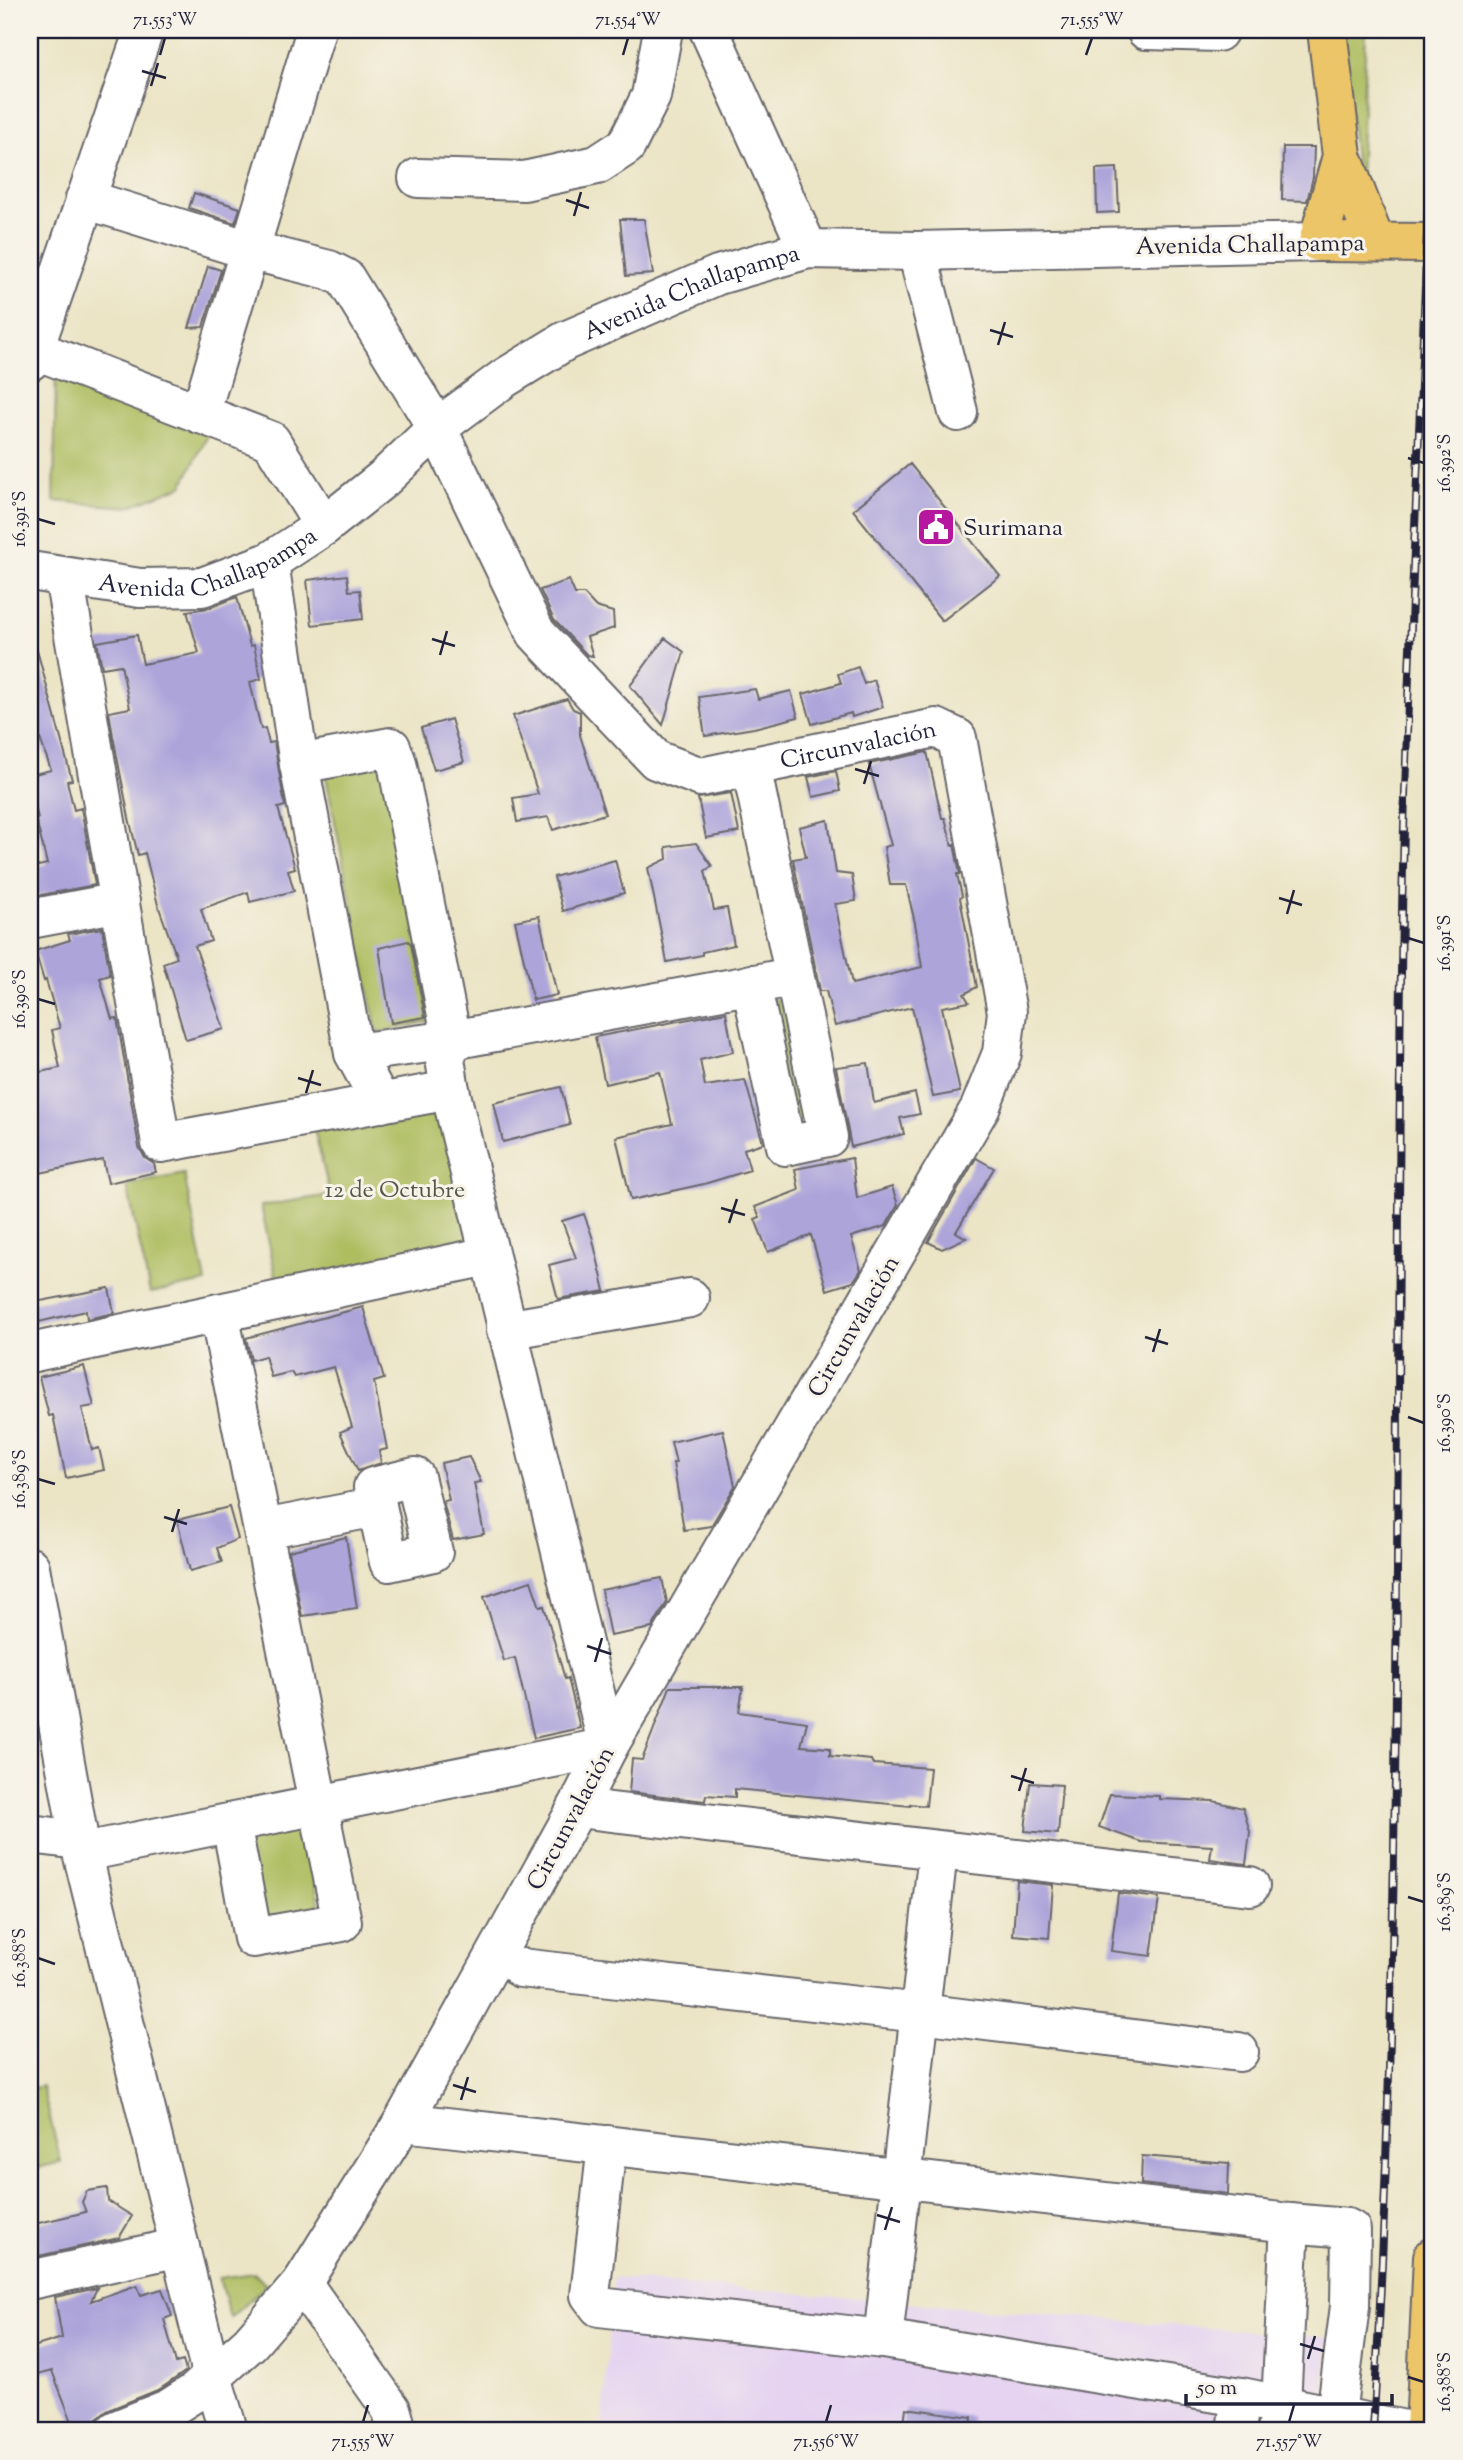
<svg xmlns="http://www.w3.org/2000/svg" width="1463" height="2460" viewBox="0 0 1463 2460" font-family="'Sorts Mill Goudy',serif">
<rect width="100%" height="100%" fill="#f7f3e8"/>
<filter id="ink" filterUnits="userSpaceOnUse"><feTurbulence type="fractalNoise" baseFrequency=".0143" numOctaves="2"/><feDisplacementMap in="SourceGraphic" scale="14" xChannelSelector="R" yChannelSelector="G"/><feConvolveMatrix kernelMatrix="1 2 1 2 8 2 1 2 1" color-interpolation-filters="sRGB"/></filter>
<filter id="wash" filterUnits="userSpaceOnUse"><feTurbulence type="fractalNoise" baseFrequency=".00686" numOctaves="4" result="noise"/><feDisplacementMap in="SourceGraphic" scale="28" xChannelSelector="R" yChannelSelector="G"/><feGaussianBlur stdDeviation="1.57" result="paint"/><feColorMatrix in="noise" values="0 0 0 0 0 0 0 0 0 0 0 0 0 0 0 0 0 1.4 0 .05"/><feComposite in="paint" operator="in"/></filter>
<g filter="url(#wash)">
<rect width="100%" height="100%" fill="#ebe4c5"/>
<path fill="#e5d3f1" d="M613,2278L1329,2338L1319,2430H602Z"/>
<path fill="#aebd60" stroke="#68704e" stroke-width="2" d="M1366,31L1359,205L1343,32Z
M56,354L219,414L182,486L128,507L54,501Z
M383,758L443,1018L377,1033L325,772Z
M786,998L812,1122L794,1126L767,1002Z
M439,1101L474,1244L277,1281L261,1206L330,1195L313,1124Z
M184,1174L206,1282L150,1293L127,1185Z
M304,1827L322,1918L260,1930L243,1838Z
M42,2086L61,2162L30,2170V2089Z
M254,2273L266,2285L230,2318L219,2278Z"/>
<g id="blocks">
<path fill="#ada5da" d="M1283,147H1314L1313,177L1307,201L1282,200Z
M1117,168L1119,212L1097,213L1096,169Z
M194,193L240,208L235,223L189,208Z
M620,219H644L653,274L626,276Z
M208,266L221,270L203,327L189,328Z
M910,464L1000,576L942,621L853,510Z
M347,575L349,591L360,590L363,619L312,625L307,580Z
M569,580L575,594H584L596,607L613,612L614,628L587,637L593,656L587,655L554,620L540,590Z
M237,597L250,646L254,645L261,679L250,682L261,729L265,728L269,743L274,742L285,806L278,808L295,868L288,870L294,891L250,902L248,892L201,909L211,941L195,946L224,1029L186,1040L163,963L177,958L158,905L145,853L138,855L129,818L113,736L109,712L130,708L121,665L102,668L97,642L137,635L143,664L199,653L187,611L209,608Z
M665,638L684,652L663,725L630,686Z
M37,650L72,780L67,781L74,810L81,808L95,885L30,897V868L47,864L36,819L38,818L30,786V775L51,770L37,730L30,732V651Z
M858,667L864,684L874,680L883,707L852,717L851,713L812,724L803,694L841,683L838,674Z
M755,689L758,699L791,691L798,717L754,728L705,736L699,697Z
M567,699L573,709L580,712V735L605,814L553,830L548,817L517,822L513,798L538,794L513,716Z
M451,719L464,762L434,770L421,728Z
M927,752L942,818H945L952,845L954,844L960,874H957L962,896L960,898L977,987L964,994L969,1002L942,1007L960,1092L933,1097L912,1007L835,1026L826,991H820L793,859L806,857L799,827L828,820L836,873L852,875L856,901L835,904L852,984L922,967L915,923L906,885H890L884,847L891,845L869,764Z
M836,771L840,791L813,797L808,777Z
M731,793L739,832L706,838L698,798Z
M696,843L712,866L705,871L714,910L727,908L734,945L702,952V955L667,962L648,868L667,859L666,847Z
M615,860L624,893L563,911L554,877Z
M539,916L557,995L533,1000L515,921Z
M102,928L110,975L100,978L112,1019L117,1018L139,1147L145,1158L154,1164L156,1172L108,1183L103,1160L30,1175V1074L60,1068L52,1030L60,1028L46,980L44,981L35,951L70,940L68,934Z
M408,941L411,944L425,1017L391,1023L379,948Z
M726,1012L733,1052L700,1060L705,1086L745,1080L763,1143L744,1149L750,1170L704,1184L631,1200L616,1137L672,1124L660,1072L605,1084L595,1037Z
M868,1063L874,1103L915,1093L920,1114L900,1118L904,1134L851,1147L836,1067Z
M561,1087L570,1125L503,1142L494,1103Z
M852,1158L857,1198L892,1187L898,1205L886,1226L851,1237L861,1270L853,1282L827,1290L811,1235L768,1252L755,1219L760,1217L755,1207L799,1190L795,1169Z
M976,1158L994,1168L956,1232L966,1238L942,1249L928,1242Z
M584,1214L592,1236L605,1291L558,1299L549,1265L576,1258L562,1221Z
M109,1288L114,1313L87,1319L86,1311L30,1324V1303Z
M363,1307L384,1379L374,1382L387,1449L379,1451L381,1463L358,1471L340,1432L352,1427L334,1367L294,1377L291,1372L271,1377L265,1356L251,1360L246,1338Z
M84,1366L94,1406L82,1408L92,1450L99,1448L104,1470L66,1478L53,1415L49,1416L39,1377Z
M723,1430L735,1486L711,1526L684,1530L673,1463H676L671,1442Z
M469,1457L481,1482L474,1483L484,1534L453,1540L443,1501L449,1500L441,1463Z
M229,1507L238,1539L217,1548L222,1562L190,1571L177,1520Z
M346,1537L357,1608L302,1616L289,1551Z
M662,1578L667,1602L652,1628L610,1636L601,1590Z
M531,1581L540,1607L544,1606L565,1679L568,1678L580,1728L534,1738L515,1658L504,1661L484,1597Z
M670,1687H743L739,1712L807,1722L801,1746L830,1748V1756L871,1760L873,1764L930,1768L926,1806L910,1804V1806L735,1789V1797L706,1795L705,1801L629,1792L632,1759L642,1760Z
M1030,1783L1062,1785L1058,1834L1025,1831Z
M1110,1794L1159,1796V1799L1213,1801L1243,1808L1250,1832L1246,1864L1210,1859L1212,1846L1141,1842L1099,1827Z
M1017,1881L1053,1885L1049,1938L1013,1935Z
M1118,1893L1159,1898L1151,1956L1111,1951Z
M1142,2156L1229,2163L1228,2194L1141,2184Z
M107,2188L108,2201L132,2216L119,2238L30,2258V2225L86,2212L82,2202L87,2191Z
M137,2285L141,2295L162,2289L172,2316L164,2319L176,2363L183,2361L186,2371L160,2389L108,2410L97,2419L73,2424L52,2371L30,2377V2348L62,2338L55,2297L97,2288L91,2301Z
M906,2408L972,2417L971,2430H903Z"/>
</g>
</g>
<g filter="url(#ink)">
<use href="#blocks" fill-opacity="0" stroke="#68666b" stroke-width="2"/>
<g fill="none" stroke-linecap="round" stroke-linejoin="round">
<defs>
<g id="minor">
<path d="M709,30L808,249"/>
<path d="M1146,30L1218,32L1219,30"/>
<path d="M418,178L524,181L597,165L626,146L651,96L663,30"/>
<path id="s1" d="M85,199L249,250L329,270L345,278L437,428L536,633L656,760L701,777L936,728L957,738L1007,1012L1002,1053L980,1108L608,1747L577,1808L403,2122L302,2283L250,2343L195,2392L170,2408L116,2430"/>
<path d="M917,251L958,412"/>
<path d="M33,349L271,441L324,526"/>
<path d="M30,361L144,30"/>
<path d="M200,414L316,30"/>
<path d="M269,562L299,764L354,1053L381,1103"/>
<path id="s2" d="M30,571L140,588L202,587L269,562L324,526L383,479L437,428L503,379L565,341L718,275L808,249L917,251L1318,242"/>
<path d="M64,577L161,1143L450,1090"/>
<path d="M299,764L391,747L397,763L452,1040L445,1059L450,1090L608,1747"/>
<path d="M751,766L828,1137L786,1146L751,984"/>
<path d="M30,919L120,902"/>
<path d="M354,1053L452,1040L776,980"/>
<path d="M219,1313L342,1922L253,1938L231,1823"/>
<path d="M506,1330L690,1298"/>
<path d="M30,1353L488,1256"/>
<path d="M415,1477L433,1552L389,1562L373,1487Z"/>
<path d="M264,1529L377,1507"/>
<path d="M30,1567L79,1840L212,2377L228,2430"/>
<path d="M577,1808L1250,1886"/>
<path d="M30,1834L79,1840"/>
<path d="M84,1852L608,1747"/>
<path d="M521,1968L920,2013L1239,2052"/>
<path d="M403,2122L1290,2223L1347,2228L1351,2230L1350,2306L1334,2430"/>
<path d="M607,2145L590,2295L599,2307L883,2339L1241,2397L1405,2430"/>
<path d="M30,2280L180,2247"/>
<path d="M302,2283L391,2409L397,2430"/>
<path d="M883,2339L938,1852"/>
<path d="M1236,2430L1241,2397"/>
<path d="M1277,2430L1281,2405L1290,2223"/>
</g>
<path id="major" d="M1327,30L1342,156L1375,242
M1342,156L1318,242L1433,243
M1425,2430L1433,2257"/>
</defs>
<use href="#minor" stroke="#68666b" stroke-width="42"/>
<use href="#major" stroke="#68666b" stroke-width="42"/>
<use href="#minor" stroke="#fff" stroke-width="38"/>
<use href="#major" stroke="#edc569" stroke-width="38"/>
<defs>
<path id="rail" d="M1373,2430C1403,1946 1395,1459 1401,974C1405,668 1425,361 1433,55"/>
</defs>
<use href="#rail" stroke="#22223b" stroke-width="8"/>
<use href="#rail" stroke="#f7f3e8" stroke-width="5" stroke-dasharray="16" stroke-linecap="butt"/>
</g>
</g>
<path fill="none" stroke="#22223b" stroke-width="2.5" d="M160,55L165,38M623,55L628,38M1086,55L1092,38M142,71L166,78M151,86L158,63M566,200L589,208M574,216L581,192M990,330L1013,337M998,345L1005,322M1408,458L1424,463M38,519L55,524M432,639L455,646M440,655L447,631M855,769L879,776M864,784L871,761M1279,898L1302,905M1287,914L1294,890M1408,938L1424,943M38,999L55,1004M298,1078L321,1085M306,1093L313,1070M721,1208L745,1215M729,1223L737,1199M1145,1337L1168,1344M1153,1352L1160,1329M1408,1417L1424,1423M38,1479L55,1484M164,1517L187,1524M172,1532L179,1509M587,1646L611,1654M595,1662L602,1638M1011,1776L1034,1783M1019,1791L1026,1768M1408,1897L1424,1902M38,1958L55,1964M453,2085L476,2092M461,2100L468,2077M877,2215L900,2222M885,2230L892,2207M1300,2344L1324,2351M1308,2359L1315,2336M1408,2377L1424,2382M363,2422L368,2405M826,2422L831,2405M1289,2422L1294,2405"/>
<defs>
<symbol id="civic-square" viewBox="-11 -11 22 22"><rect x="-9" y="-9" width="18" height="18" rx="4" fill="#b5179e" stroke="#f7f3e8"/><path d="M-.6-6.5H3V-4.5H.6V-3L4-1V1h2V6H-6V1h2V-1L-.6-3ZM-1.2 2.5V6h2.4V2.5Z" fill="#fff"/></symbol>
</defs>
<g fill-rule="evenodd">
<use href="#civic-square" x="914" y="505" width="44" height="44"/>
</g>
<g text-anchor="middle" stroke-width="6" stroke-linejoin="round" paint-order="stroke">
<g font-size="24" fill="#22223b" stroke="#f7f3e8">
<text transform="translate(1250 244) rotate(-1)" y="8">Avenida Challapampa</text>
<text dy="8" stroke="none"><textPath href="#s2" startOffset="751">Avenida Challapampa</textPath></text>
<text dy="8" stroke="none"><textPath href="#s2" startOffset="184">Avenida Challapampa</textPath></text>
<text dy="8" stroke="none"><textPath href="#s1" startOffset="1059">Circunvalación</textPath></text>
<text transform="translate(853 1326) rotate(-60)" y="8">Circunvalación</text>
<text transform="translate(570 1818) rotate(-62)" y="8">Circunvalación</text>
</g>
<g font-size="24" fill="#22223b" stroke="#f7f3e8" text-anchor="start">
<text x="963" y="535">Surimana</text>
</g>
<g font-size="24" fill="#535848" stroke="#f7f3e8">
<text x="395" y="1197">12 de Octubre</text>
</g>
</g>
<rect width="1463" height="2460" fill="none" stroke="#f7f3e8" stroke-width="77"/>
<path d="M1186 2394v10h206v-10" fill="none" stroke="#22223b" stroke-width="3.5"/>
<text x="1197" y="2394" font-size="21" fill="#22223b" stroke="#f7f3e8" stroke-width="5" paint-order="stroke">50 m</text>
<rect x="38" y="38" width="1386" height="2384" fill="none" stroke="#22223b" stroke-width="2.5"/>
<g font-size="18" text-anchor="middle" fill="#22223b">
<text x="165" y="25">71.553°W</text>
<text x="628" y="25">71.554°W</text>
<text x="1092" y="25">71.555°W</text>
<text transform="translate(1444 463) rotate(-90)" y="6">16.392°S</text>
<text transform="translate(19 519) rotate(-90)" y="6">16.391°S</text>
<text transform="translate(1444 943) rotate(-90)" y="6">16.391°S</text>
<text transform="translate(19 999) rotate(-90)" y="6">16.390°S</text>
<text transform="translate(1444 1423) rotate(-90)" y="6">16.390°S</text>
<text transform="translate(19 1479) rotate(-90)" y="6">16.389°S</text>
<text transform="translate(1444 1902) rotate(-90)" y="6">16.389°S</text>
<text transform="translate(19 1958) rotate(-90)" y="6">16.388°S</text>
<text transform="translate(1444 2382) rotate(-90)" y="6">16.388°S</text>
<text x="363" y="2447">71.555°W</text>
<text x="826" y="2447">71.556°W</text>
<text x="1289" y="2447">71.557°W</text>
</g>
</svg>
